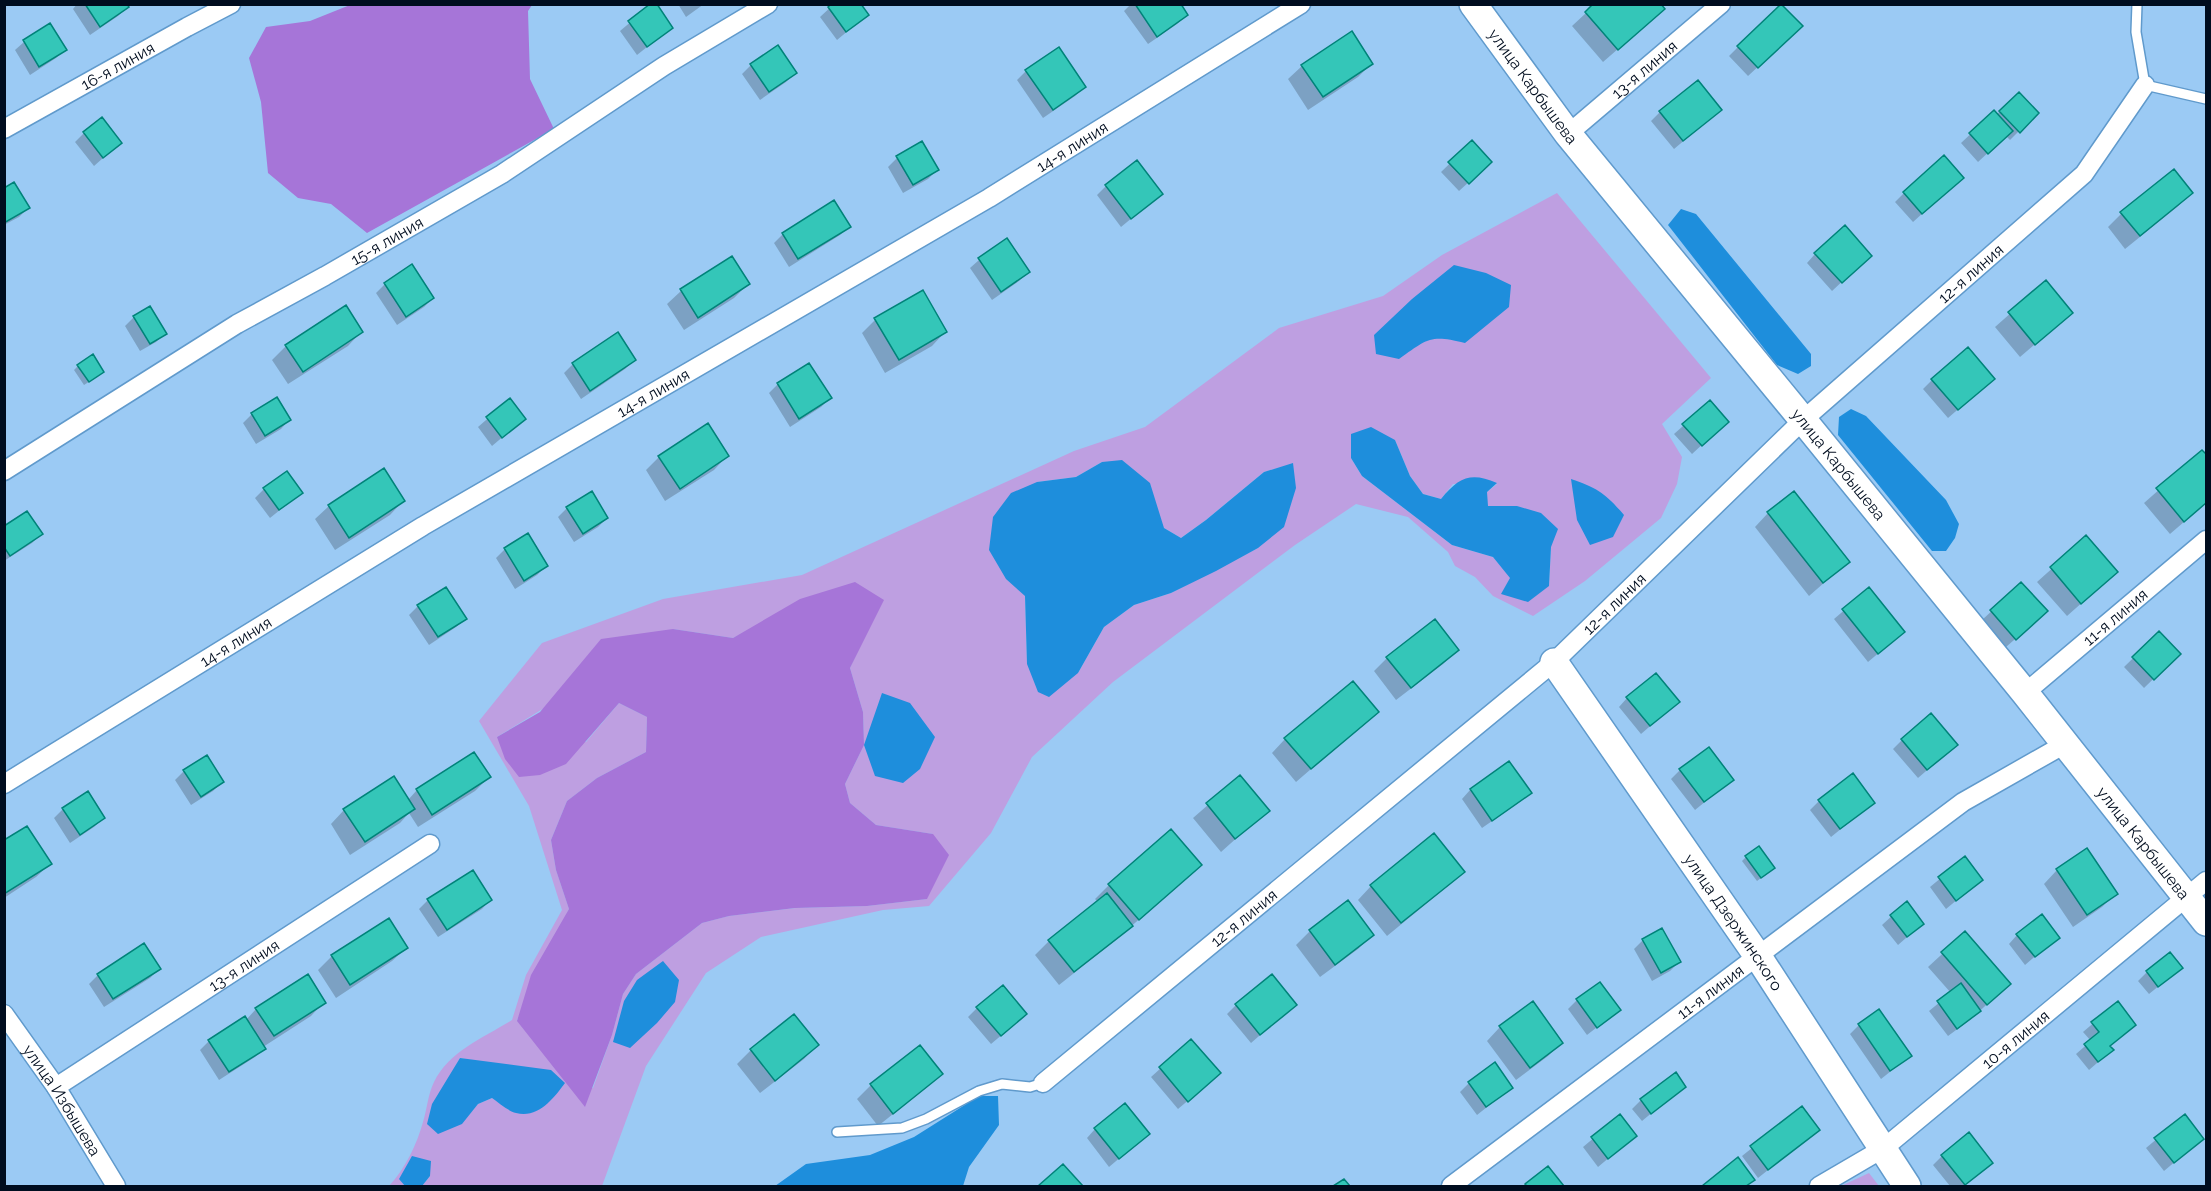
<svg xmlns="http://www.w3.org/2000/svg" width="2211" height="1191" viewBox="0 0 2211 1191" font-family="Raleway,sans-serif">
<rect width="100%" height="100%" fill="#9bcaf4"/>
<path fill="#be9fe1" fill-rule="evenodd" d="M1557,193L1711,378L1662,424L1682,457L1677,484L1661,518L1585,581L1533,616L1493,596L1475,577L1455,566L1448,552L1408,517L1356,504L1295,545L1113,682L1032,757L991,833L929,906L883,910L761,937L706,973L646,1066L602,1186H422L430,1176L399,1178L405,1186H389C405,1169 417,1144 423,1122C427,1109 428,1094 434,1082C449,1051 485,1037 512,1020L526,975L562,910L529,806L479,721L542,643L663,599L802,575L1074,451L1145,427L1279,328L1383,296L1442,255ZM1395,440L1410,476L1423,494L1441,499L1453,484H1497L1487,492V506H1517L1551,547L1549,586L1502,593L1511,578L1493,557L1452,545L1362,476L1351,458ZM1102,462L1164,528L1181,538L1206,520L1264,472L1293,464L1258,548L1171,593L1134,605L1104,627L1078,673L1027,664L1025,596L1037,482L1076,477ZM757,626L862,641L850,668L863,712L864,745L845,784L850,803L876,825L933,834L927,899L867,906L796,908L729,916L702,923L636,974L623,994L612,1035L593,1088L568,1084L517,1020L569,909L556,870L551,840L567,801L597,778L646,752L647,717L619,703L586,742L497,737L673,629L733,638ZM460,1058L489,1063L516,1113L492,1098L478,1104L461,1124L446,1083Z
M1869,1173L1879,1186H1841Z"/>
<path fill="#a675d8" d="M350,5H532L528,11L530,79L554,129L367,233L331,204L298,198L268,173L261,102L249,58L266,27L310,21Z
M855,582L884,600L850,668L863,712L864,745L845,784L850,803L876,825L933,834L949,855L927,899L867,906L795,908L729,916L702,923L636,974L623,994L612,1035L585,1107L517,1021L531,975L569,909L556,870L551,840L567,801L597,778L646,752L647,717L619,703L566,764L540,775L519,777L505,759L497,737L540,712L601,639L673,629L733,638L800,599Z"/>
<path fill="#1e8edc" d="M1681,209L1696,214L1811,354V366L1798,374L1777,365L1668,225Z
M1454,265L1486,273L1511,285L1509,307L1465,343C1430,334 1427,339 1399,359L1376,354L1374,335L1412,299Z
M1851,409L1866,416L1946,500L1959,524L1955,538L1946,551H1932L1838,435L1839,417Z
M1371,427L1395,440L1410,476L1423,494L1441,499C1459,477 1471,472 1497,483L1487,492L1488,506H1517L1541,513L1558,529L1551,547L1549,586L1528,602L1501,594L1510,578L1493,557L1452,545L1362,476L1351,458V434Z
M1122,460L1150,483L1164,528L1181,538L1206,520L1264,472L1293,463L1296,488L1284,527L1258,548L1216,571L1171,593L1134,605L1104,627L1078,673L1049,697L1038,692L1027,664L1025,596L1006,579L989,550L993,517L1011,493L1037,482L1076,477L1102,462Z
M1571,479C1598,488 1606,494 1624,515L1613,537L1590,545L1577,520Z
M882,693L910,703L935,737L920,769L903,783L875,776L864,745Z
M663,961L679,980L675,1002L657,1023L630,1048L613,1042L624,1001L637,980Z
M460,1058L551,1070L565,1083C554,1098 538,1119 516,1113C508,1111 499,1103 492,1098L478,1104L462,1124L438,1134L427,1124L432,1104Z
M979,1096H998L999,1125L969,1167L963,1186H775L806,1164L870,1155L914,1137Z
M412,1156L431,1161L430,1176L422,1186H405L399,1179Z"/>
<path fill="#0003" d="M77,4H125L127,7L118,16L90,35L73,9Z
M652,4L672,27L637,55L620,31Z
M678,4H704L686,17Z
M834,4L867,15L837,40L820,17Z
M1131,4H1179L1186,15L1177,24L1148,44L1124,11Z
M1586,13L1649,22L1603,62L1572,26Z
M50,25L65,49L56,58L30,75L15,50L24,42Z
M1792,35L1748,76L1729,56L1738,47Z
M1371,64L1358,77L1308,110L1288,79L1302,66Z
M751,65L795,73L786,82L760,100L742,74Z
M1026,71L1084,87L1075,96L1043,118L1017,80Z
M2019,94L2037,113L2010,140L2006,136L1978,162L1961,143L1994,112L1996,115Z
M1660,112L1711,118L1674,149L1651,121Z
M84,133L111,151L94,166L75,142Z
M1472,142L1481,171L1459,191L1441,172Z
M922,143L937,170L928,179L903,193L888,167L897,158Z
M2174,171L2191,193L2177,207L2125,249L2108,227L2121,214Z
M1106,186L1161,194L1121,227L1097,195Z
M1953,186L1913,222L1895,202L1904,193Z
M4,190L28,208L19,217L4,225Z
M849,227L840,235L789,267L774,243L783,234Z
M1006,240L1028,272L1019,281L992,300L970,268L979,260Z
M1815,254L1861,264L1832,291L1807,263Z
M731,258L748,284L734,298L684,330L667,304L681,291Z
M2046,282L2071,313L2020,357L1995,327Z
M385,284L433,298L424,307L397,325L376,293Z
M134,317L165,333L156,342L140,351L125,326Z
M875,320L945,332L932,346L885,373L862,333Z
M361,332L348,346L288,384L272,360L286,346Z
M634,360L625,369L581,399L564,373L573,364Z
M78,366L98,376L84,385L74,370Z
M1932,380L1984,387L1948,418L1923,389Z
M778,384L830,398L821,407L790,427L769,393Z
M509,400L524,419L492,446L478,427Z
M1710,402L1718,430L1692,454L1674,434Z
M252,414L289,420L281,429L256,444L243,423Z
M2202,452L2206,457V503L2170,534L2144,503Z
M727,456L714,470L665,501L646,470L659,457Z
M264,489L301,493L270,518L255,498Z
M403,501L390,515L335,550L315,519L329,506Z
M567,508L607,518L598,527L574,542L558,517Z
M1768,513L1848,562L1809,596L1755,527Z
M4,527L41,534L32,543L4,561Z
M2086,538L2102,585L2067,616L2037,582Z
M505,549L546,566L537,575L515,589L496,558Z
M2021,584L2037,620L2006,647L1982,620Z
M1869,589L1894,640L1868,662L1834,619Z
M418,606L465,619L456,627L429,645L409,615Z
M2159,633L2179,654L2144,688L2124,667Z
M1457,650L1443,664L1396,700L1374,671L1387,658Z
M1627,698L1678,702L1641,734L1619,707Z
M1377,712L1296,782L1272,753L1285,739Z
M1902,740L1947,753L1918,778L1893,749Z
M1509,763L1530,793L1521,801L1482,828L1462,799L1470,790Z
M1680,770L1732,780L1695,810L1671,779Z
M184,771L222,782L213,791L191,805L175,780Z
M489,777L475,791L418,827L409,813L400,823L350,855L331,824L344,810L408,800L417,790Z
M1240,777L1268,810L1221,852L1193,818Z
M1819,801L1873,803L1831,837L1810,810Z
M63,809L103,818L94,827L70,843L54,818Z
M4,842L50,864L36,877L4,898Z
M1746,857L1769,872L1757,881L1742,861Z
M1965,858L1981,880L1946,909L1930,887Z
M1200,865L1117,939L1059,985L1035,955L1049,941L1098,902L1095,899L1109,885Z
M2057,870L2116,893L2102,907L2073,927L2044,884Z
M1463,872L1449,885L1387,936L1358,900L1371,886Z
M428,900H490L482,909L438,937L419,909Z
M1906,903L1922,924L1898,945L1882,925Z
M1310,931L1372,935L1358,949L1320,977L1296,945Z
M1965,933L2009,984L1971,1019L1948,1036L1929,1011L1951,993L1928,967Z
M2017,935L2058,937L2025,965L2009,944Z
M1643,940L1679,962L1670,971L1652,981L1634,949Z
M144,946L159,969L150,978L104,1007L89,984L98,975Z
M406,948L392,961L336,998L318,970L332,956Z
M2181,968L2149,994L2138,981L2147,972Z
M1577,1000L1619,1010L1587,1035L1568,1009Z
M324,1002L311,1016L263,1047L264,1048L255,1057L219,1080L200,1050L209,1041L246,1020L256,1009Z
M2117,1003L2109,1047L2112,1050L2089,1070L2076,1054L2091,1041L2083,1032Z
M1236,1005H1295L1251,1043L1227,1014Z
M977,1008L1016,1023L991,1044L968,1017Z
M794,1016L817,1045L804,1059L760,1093L737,1064L751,1050Z
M1859,1025L1910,1056L1881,1079L1850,1034Z
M1500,1027L1561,1043L1548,1056L1516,1080L1487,1041Z
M1191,1041L1210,1082L1178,1109L1151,1077Z
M920,1047L941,1074L927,1087L878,1126L857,1099L871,1085Z
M1469,1083L1511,1088L1477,1115L1460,1092Z
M1684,1086L1642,1121L1632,1109L1641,1100Z
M1802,1108L1818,1130L1758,1178L1742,1156Z
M1620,1116L1635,1136L1598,1167L1583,1147Z
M2184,1116L2202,1139L2164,1171L2146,1148Z
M1095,1129L1148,1134L1109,1167L1087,1138Z
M1942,1156L1982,1172L1963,1186H1950L1933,1165Z
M1738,1159L1753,1179L1746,1186H1702Z
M1063,1166L1081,1186H1041Z
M1548,1169L1562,1186H1525Z"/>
<path fill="#34c6b8" stroke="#008379" stroke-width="1.5" d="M85,4H127L129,7L100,27Z
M650,4H657L673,28L647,47L628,21Z
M831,4H861L869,15L846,32L828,7Z
M1135,4H1181L1188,15L1157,37Z
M1593,4H1661L1665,9L1618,50L1585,12Z
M1781,4L1803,26L1758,68L1737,46Z
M50,23L67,50L39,67L23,40Z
M1352,31L1373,64L1323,97L1301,65Z
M778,45L797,73L769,92L750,64Z
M1059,47L1086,87L1053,110L1025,70Z
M1698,80L1722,110L1683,141L1659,111Z
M2019,92L2039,113L2020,133L1999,111Z
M1994,110L2013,131L1988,154L1969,133Z
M102,117L122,143L103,158L83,132Z
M1472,140L1492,162L1469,184L1448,162Z
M922,141L939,170L913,185L896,156Z
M1944,155L1964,178L1922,214L1903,192Z
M1137,160L1163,194L1131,219L1105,185Z
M2174,169L2193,193L2140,236L2120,212Z
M14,182L30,208L4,223V188Z
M834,200L851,227L798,259L782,233Z
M1845,225L1872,256L1842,283L1814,253Z
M1007,238L1030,272L1001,292L978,258Z
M732,256L750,284L698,318L680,289Z
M412,264L434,298L406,317L384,283Z
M2046,280L2073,313L2035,345L2008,312Z
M923,290L947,332L899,360L874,318Z
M346,305L363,332L303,372L285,345Z
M150,306L167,334L150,344L133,316Z
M618,332L636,360L590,391L572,363Z
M1968,347L1995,379L1958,410L1931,379Z
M93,354L104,372L89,382L77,365Z
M809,363L832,398L799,419L777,383Z
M277,397L291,420L265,436L251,413Z
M510,398L526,419L502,438L486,417Z
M1710,400L1729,422L1702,446L1682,424Z
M708,423L729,456L680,489L658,456Z
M2202,450L2206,454V503L2184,522L2156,488Z
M384,468L405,501L349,538L328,505Z
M287,471L303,493L279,510L263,488Z
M592,491L608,518L583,534L566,507Z
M1794,491L1850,562L1823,583L1767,512Z
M27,511L43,534L10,556L4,547V526Z
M528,533L548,566L524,581L504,548Z
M2086,535L2118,572L2081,604L2050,567Z
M2021,582L2048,611L2016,640L1990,610Z
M446,587L467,619L438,637L417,605Z
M1869,587L1905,632L1878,654L1842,609Z
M1435,619L1459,650L1411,688L1386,657Z
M2159,631L2181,654L2154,680L2132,657Z
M1656,673L1680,702L1650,726L1626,697Z
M1353,681L1379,712L1311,769L1284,738Z
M1931,713L1958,745L1927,770L1901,739Z
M1709,747L1734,780L1704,802L1679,769Z
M474,752L491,777L432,815L416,789Z
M207,755L224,782L201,797L183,770Z
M1509,761L1532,793L1492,821L1470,789Z
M1853,773L1875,803L1840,829L1818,800Z
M1240,775L1270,811L1235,839L1206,803Z
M394,776L415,809L365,842L343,809Z
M88,791L105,818L80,835L62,808Z
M27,826L52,864L4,894V840Z
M1171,829L1202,865L1139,920L1108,884Z
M1434,833L1465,872L1401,923L1370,885Z
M1759,846L1775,868L1761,878L1745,856Z
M2087,848L2118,894L2087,915L2056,869Z
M1965,856L1983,880L1956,901L1938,877Z
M473,870L492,900L447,930L427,899Z
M1107,893L1133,926L1074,972L1048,940Z
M1348,900L1374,935L1335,965L1309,930Z
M1907,901L1924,924L1907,937L1890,915Z
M2042,914L2060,938L2035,957L2016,934Z
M389,918L408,948L350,985L331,955Z
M1662,928L1681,962L1661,973L1642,939Z
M1965,931L2011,984L1987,1005L1941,952Z
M144,943L161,969L113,999L97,974Z
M2170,952L2183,968L2158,987L2146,971Z
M308,974L326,1003L274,1036L255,1008Z
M1272,974L1297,1005L1260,1035L1235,1004Z
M1600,982L1621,1010L1597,1028L1576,999Z
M1961,983L1981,1011L1957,1029L1937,1001Z
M1003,985L1027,1014L1001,1036L976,1007Z
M1533,1001L1563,1043L1530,1068L1499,1026Z
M2118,1001L2136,1025L2110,1046L2114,1050L2098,1062L2084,1044L2099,1032L2091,1022Z
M1879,1009L1912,1056L1890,1071L1858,1024Z
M794,1014L819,1045L775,1081L750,1049Z
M245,1016L266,1049L229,1072L208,1040Z
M1191,1039L1221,1073L1188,1102L1159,1067Z
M920,1045L943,1074L893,1114L870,1084Z
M1495,1062L1513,1088L1486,1107L1468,1082Z
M1676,1072L1686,1087L1651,1114L1640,1099Z
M1125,1103L1150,1134L1119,1159L1094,1128Z
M1802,1106L1820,1130L1768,1170L1750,1146Z
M1620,1114L1637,1136L1608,1159L1591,1137Z
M2185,1114L2204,1139L2174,1163L2154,1138Z
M1969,1132L1993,1163L1965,1185L1941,1155Z
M1738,1157L1755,1180L1746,1186H1702Z
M1063,1164L1083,1186H1038Z
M1548,1166L1564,1186H1527L1525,1184Z
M1344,1179L1350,1186H1333Z"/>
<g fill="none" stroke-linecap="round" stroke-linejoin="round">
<defs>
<path id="lane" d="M2137,4L2136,32L2145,85L2206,99
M837,1132L902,1128L926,1119L979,1091L1002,1084L1030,1087L1043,1083"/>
<g id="street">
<path id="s1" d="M4,129L187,27L231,4"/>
<path id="s2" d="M1568,134L1721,4"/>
<path id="s3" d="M4,471L237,324L325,276L502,174L664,66L768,4"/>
<path id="s4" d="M2025,693L2206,540"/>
<path id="s5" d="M4,784L423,526L989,198L1301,4"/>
<path id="s6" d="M4,1014L56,1087L116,1186"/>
<path id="s7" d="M1043,1083L1554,662L1803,420L2084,174L2145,85"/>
<path id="s8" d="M56,1087L430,844"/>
<path id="s9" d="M1451,1186L1963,802L2065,744"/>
<path id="s10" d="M1819,1186L1884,1148L2206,881"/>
</g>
<g id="secondary">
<path id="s11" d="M1473,4L1568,134L1803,420L2025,693L2206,922"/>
<path id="s12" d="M1554,662L1757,955L1907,1186"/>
</g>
</defs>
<use href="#lane" stroke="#609acc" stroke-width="12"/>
<use href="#street" stroke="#609acc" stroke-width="21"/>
<use href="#secondary" stroke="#609acc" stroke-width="30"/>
<use href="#lane" stroke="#fff" stroke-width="9"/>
<use href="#street" stroke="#fff" stroke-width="18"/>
<use href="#secondary" stroke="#fff" stroke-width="27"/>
</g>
<g text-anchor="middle" stroke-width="5" stroke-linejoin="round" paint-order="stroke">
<g font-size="16" fill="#000d1f" stroke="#b2d6f5">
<text dy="6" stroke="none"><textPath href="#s1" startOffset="130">16-я линия</textPath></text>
<text dy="6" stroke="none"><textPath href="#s2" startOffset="100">13-я линия</textPath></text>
<text dy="6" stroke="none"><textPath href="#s11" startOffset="102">улица Карбышева</textPath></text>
<text dy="6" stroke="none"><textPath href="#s5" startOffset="1244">14-я линия</textPath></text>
<text dy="6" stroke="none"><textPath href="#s3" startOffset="447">15-я линия</textPath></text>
<text dy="6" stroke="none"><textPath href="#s7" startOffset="1232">12-я линия</textPath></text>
<text dy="6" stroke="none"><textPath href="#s5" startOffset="758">14-я линия</textPath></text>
<text dy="6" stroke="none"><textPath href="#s11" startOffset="588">улица Карбышева</textPath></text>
<text dy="6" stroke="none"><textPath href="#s7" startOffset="746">12-я линия</textPath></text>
<text dy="6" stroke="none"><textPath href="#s4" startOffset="118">11-я линия</textPath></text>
<text dy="6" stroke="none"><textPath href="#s5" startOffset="272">14-я линия</textPath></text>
<text dy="6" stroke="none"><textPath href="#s11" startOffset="1074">улица Карбышева</textPath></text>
<text dy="6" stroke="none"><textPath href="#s7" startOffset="260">12-я линия</textPath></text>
<text dy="6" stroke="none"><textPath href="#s12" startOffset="316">улица Дзержинского</textPath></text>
<text dy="6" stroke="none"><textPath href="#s8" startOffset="224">13-я линия</textPath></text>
<text dy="6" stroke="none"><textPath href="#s9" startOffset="324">11-я линия</textPath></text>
<text dy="6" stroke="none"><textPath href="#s10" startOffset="246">10-я линия</textPath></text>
<text dy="6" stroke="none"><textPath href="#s6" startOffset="104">улица Избышева</textPath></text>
</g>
</g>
<rect width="2211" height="1191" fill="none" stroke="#000d1f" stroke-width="12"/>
</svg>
